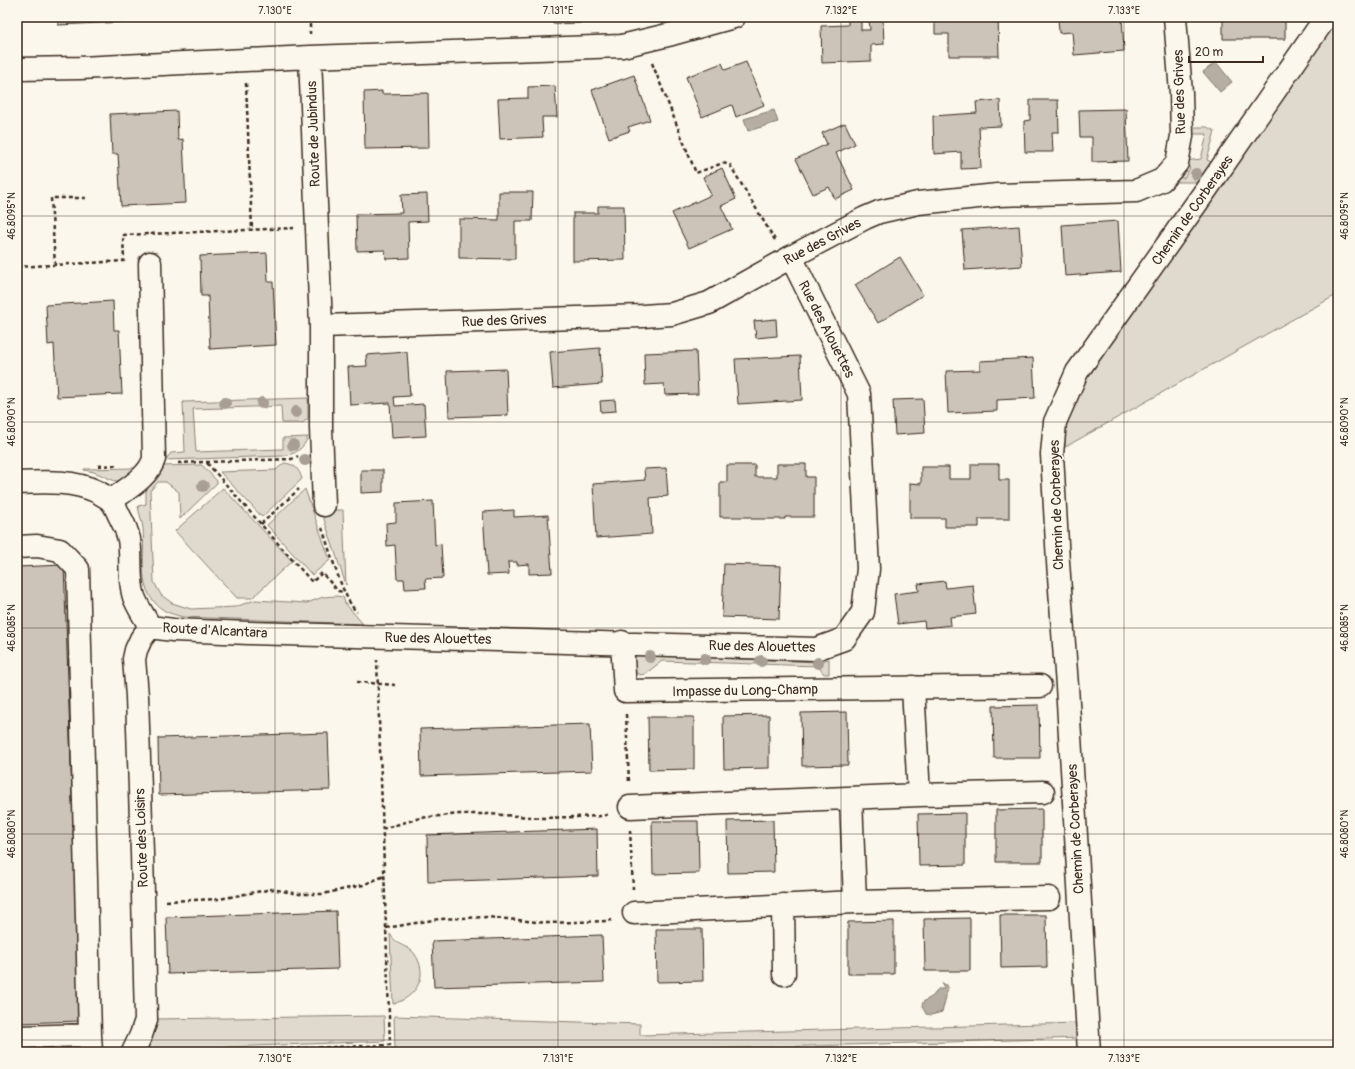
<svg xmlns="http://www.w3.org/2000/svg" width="1355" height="1069" viewBox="0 0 1355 1069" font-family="Pangolin,sans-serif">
<rect width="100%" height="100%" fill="#fbf7ec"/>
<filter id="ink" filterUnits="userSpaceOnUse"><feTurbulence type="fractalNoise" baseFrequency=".025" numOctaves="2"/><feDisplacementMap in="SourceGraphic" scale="8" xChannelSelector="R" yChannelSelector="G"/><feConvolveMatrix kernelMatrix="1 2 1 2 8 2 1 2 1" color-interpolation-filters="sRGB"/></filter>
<g filter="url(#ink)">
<path fill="#dfd9ce" stroke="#8d8276" d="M1336,17H1338V294L1065,447V423L1072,404L1095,364Z
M1191,127H1207L1215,131L1207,160L1214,163L1201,182H1173L1176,177L1184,178L1190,168L1184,164L1185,161L1201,159L1207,134H1191Z
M308,398V419L302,423H282L281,406L193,409L196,452L283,449V438L308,437C303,449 296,454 283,456L165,460L171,453L185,452L183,402Z
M284,463C295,464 299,469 302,479L262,517L220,472L276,470Z
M201,465L203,466L217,481V483L180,519L179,492L166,482H158L150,491L154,582L161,595L172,603L191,609L235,607L255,600L307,603L323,597L336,596L343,597L345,603L363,624L183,617C177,615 170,614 165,611C134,592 146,557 143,528C142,521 139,513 138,506L146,504V491L162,466Z
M137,468C130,475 126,481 115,481L94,472L84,470V469Z
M223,488L292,561L252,598H237L175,531Z
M305,489L330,560L312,575L267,525Z
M321,510H343L346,585Z
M645,649H657L663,656L818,662L829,659V674H824L818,666L662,661L645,674L640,675L633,671V658Z
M390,934C392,936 393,940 395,941C401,946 409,947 414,953C430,975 417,997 393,1004Z
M384,1016L385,1041L152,1050L145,1044L154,1019Z
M394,1016L640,1024V1035L1079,1023L1081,1038L610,1052H315L395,1049Z"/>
<path fill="#b6aea2" stroke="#85796d" d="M1216,62L1232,82L1220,92L1203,72Z
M774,110L778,122L748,131L744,119Z
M942,983L946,985L948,989L946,992V997L942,1012L931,1015L926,1014L922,1006L923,1002L933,996L938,989H944Z"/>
<path fill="#ccc4b9" stroke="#3b2a1e" d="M58,17H124V22L58,25Z
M553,17H579L580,23L553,24Z
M935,17H998L999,56H949V34H935Z
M1058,17H1122L1124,51L1074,55L1072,32L1059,33Z
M1223,17H1285V39H1223Z
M848,18H861V30H870L869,20H883L884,44L871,45V61L822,63L821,26L848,25Z
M746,62L764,105L736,117L732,105L702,117L686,77L722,63L725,70Z
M634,75L650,120L628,127L630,131L609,138L592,90Z
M555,86L557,117H542L543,137L500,139L498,99L528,98V87Z
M382,91V94L428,93L429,148L365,149L364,92Z
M1000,100L1001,126L979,127L981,168L961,169V152L934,154L933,116L977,113L976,102Z
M1030,100H1058L1059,132H1052L1053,152H1025L1024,121L1030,120Z
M1126,109L1128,161L1092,162V137H1080L1079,110Z
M177,111L178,140L183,139L186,203L121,206L118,154H112L110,114Z
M845,123L855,144L836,153L854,190L835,199L829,187L813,194L796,159L827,144L822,133Z
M17,165L19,207H17Z
M722,168L736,199L721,206L732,229L689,248L672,213L711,195L703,177Z
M499,192H533L532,221H515V259L459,258V219L499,220Z
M427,194L428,221L408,222L409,258L386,259L385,250L357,251L356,214L402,213L401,195Z
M598,206H624L625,260L573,261V213H598Z
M1118,221L1121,272L1065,276L1062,225Z
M1019,226L1022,266L965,270L962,230Z
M267,253L268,282H273L276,345L210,349L208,296H201L200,256Z
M900,257L923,295L878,323L855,285Z
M113,301L114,330H119L122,394L57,397L54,344L48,345L46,305Z
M776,319L777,336L756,338L754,321Z
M600,348L602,384L553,388L550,352Z
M696,351L698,394L665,395L664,384L645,385L644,353Z
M407,352L410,396L394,397L395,406L424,404L426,436L392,438L390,403L350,405L348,367L367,366L366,355Z
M800,356L802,400L738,404L735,359Z
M1033,358L1035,398L997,400V411L948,413L946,371L980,370V361Z
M506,369L508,415L449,417L447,371Z
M923,399L925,433L895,435L893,400Z
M615,400L616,411L601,412L600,401Z
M777,464H806V477H814V517H785V519H751V517H720V482H727V465H755V477H777Z
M971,464H999V480H1009V519H979V527H945V518H910V483L921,484V467H949V479H971Z
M666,468L668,496L650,498L652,534L596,538L593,484L645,480L644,469Z
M361,470H383V492L361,493Z
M433,501L435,545L441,544L443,578L425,579L426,588L405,589L404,579H397L395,545L387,546L386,523L396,522V503Z
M514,510V517L548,515L552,573L529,574V564L517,565V562H508L509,574L487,575L483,512Z
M724,564L781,566L779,619L722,617Z
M64,565L80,1021L17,1023V567Z
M945,581L946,588L973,585L976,614L950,617L951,625L925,628L924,621L898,624L894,594L919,591L918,584Z
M1039,705L1040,758H994L993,706Z
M847,712L848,765L802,766L801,713Z
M769,715V768L724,769L723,716Z
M648,717H694V769L649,770Z
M590,724L592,771L421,776L420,729Z
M328,733L330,790L159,795L158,738Z
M1042,809V862H996V810Z
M965,813V865L919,866L918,814Z
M773,820L774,872L728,873L727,821Z
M652,821H698L699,873L653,874Z
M597,829L598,876L428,882L427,835Z
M336,911L338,969L168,974L166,917Z
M1000,915H1046L1047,967L1001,968Z
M970,918V971H925L924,919Z
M894,921V974H848V922Z
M656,929H702L703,981L657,982Z
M602,935L604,982L434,987L432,941Z"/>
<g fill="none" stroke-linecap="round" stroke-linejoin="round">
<defs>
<path id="minor" d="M310,57L622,46L672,34L734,17
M17,69L80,68L310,57L321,326V428L324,505
M321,326L643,316L672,314L709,303L791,257L865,218L879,212L918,203L998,195L1136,191L1162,180L1177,163L1182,136L1181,93L1175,17
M17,483C45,482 72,480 98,492C102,495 108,497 111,501C115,505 117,511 120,517C124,524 127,531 129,539C132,558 128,579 134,597C138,608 145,617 150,627L173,630L249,633L816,649L844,639L863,612L868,569L859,394L791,257
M111,501C126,489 148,478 154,459L150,263
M17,547L37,546L60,550L78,569L90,1035L91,1052
M622,642L625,691L1040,686
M913,687L919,795L1043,792
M851,798L855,902L1049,898
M630,807L919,795
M783,905L784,974
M634,913L855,902
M17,1037L90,1035
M133,1052L141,1035L146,1020L142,853L137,696L134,659L136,650L141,639L150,627
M1089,1052L1067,686L1058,562L1052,454L1055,422L1077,372L1206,190L1326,17"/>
</defs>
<use href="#minor" stroke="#3b2a1e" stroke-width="25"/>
<path stroke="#3b2a1e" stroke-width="2.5" stroke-dasharray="4 3" stroke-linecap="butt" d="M310,17V34
M652,63L696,173L723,163L730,165L775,240
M246,83L252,230
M55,265L51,198H86
M17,267L124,261L123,235L294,228
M178,463L292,459L298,456
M207,463L312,582L322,573L338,591L344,592
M98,466L119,465
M261,524L299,489
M322,528C329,547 343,600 357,612
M357,682L395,685
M626,714L629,783
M382,829L420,818L459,814H489L543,818L603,816L609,814
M630,830L633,889
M166,901L219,899L272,889L299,894H323L363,885L384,876
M386,928L439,919L487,917L547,923L607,921L612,920
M206,1052L390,1045L377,660"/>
<use href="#minor" stroke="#fbf7ec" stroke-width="22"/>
</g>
<g fill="#a89e93">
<circle cx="1196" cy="174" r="6"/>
<circle cx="225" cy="403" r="6"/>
<circle cx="262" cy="403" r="6"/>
<circle cx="296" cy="412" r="6"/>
<circle cx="293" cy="445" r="6"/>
<circle cx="305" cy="460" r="6"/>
<circle cx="203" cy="486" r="6"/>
<circle cx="650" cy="657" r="6"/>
<circle cx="705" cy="659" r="6"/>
<circle cx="761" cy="661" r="6"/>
<circle cx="818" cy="663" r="6"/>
</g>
</g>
<path fill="none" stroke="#3b2a1e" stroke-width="1" stroke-opacity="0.45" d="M275,17V1052M558,17V1052M841,17V1052M1124,17V1052M17,216H1338M17,422H1338M17,628H1338M17,834H1338M17,1040H1338"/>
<g text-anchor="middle" stroke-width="3.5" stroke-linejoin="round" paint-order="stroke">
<g font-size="14" fill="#3b2a1e" stroke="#fbf7ec">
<text transform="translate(1179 92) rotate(-92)" y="5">Rue des Grives</text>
<text transform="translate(313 134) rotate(-92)" y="5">Route de Jubindus</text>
<text transform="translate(1192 210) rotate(-55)" y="5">Chemin de Corberayes</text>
<text transform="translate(822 241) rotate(-28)" y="5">Rue des Grives</text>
<text transform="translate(504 320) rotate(-2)" y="5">Rue des Grives</text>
<text transform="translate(827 329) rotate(63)" y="5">Rue des Alouettes</text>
<text transform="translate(1056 505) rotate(-92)" y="5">Chemin de Corberayes</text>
<text transform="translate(215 630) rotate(3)" y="5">Route d'Alcantara</text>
<text transform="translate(438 638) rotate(1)" y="5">Rue des Alouettes</text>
<text transform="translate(762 646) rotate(1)" y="5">Rue des Alouettes</text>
<text transform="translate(745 690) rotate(-1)" y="5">Impasse du Long-Champ</text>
<text transform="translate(1075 829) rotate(-93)" y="5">Chemin de Corberayes</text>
<text transform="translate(141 838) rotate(-92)" y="5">Route des Loisirs</text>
</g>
</g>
<rect width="1355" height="1069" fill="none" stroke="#fbf7ec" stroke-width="44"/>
<path d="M1189 56v6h74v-6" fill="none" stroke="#3b2a1e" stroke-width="2"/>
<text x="1195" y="56" font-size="12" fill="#3b2a1e" stroke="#fbf7ec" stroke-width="3" paint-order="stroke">20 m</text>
<rect x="22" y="22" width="1311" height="1025" fill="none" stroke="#3b2a1e" stroke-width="1.5"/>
<g font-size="10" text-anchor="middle" fill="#3b2a1e">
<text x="275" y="14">7.130°E</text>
<text x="558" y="14">7.131°E</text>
<text x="841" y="14">7.132°E</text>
<text x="1124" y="14">7.133°E</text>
<text transform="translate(11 216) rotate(-90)" y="4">46.8095°N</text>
<text transform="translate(1344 216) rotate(-90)" y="4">46.8095°N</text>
<text transform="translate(11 422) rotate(-90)" y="4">46.8090°N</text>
<text transform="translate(1344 422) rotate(-90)" y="4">46.8090°N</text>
<text transform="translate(11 628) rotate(-90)" y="4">46.8085°N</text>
<text transform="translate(1344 628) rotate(-90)" y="4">46.8085°N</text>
<text transform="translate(11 834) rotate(-90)" y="4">46.8080°N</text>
<text transform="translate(1344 834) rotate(-90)" y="4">46.8080°N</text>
<text x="275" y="1062">7.130°E</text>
<text x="558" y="1062">7.131°E</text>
<text x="841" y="1062">7.132°E</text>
<text x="1124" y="1062">7.133°E</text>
</g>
</svg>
